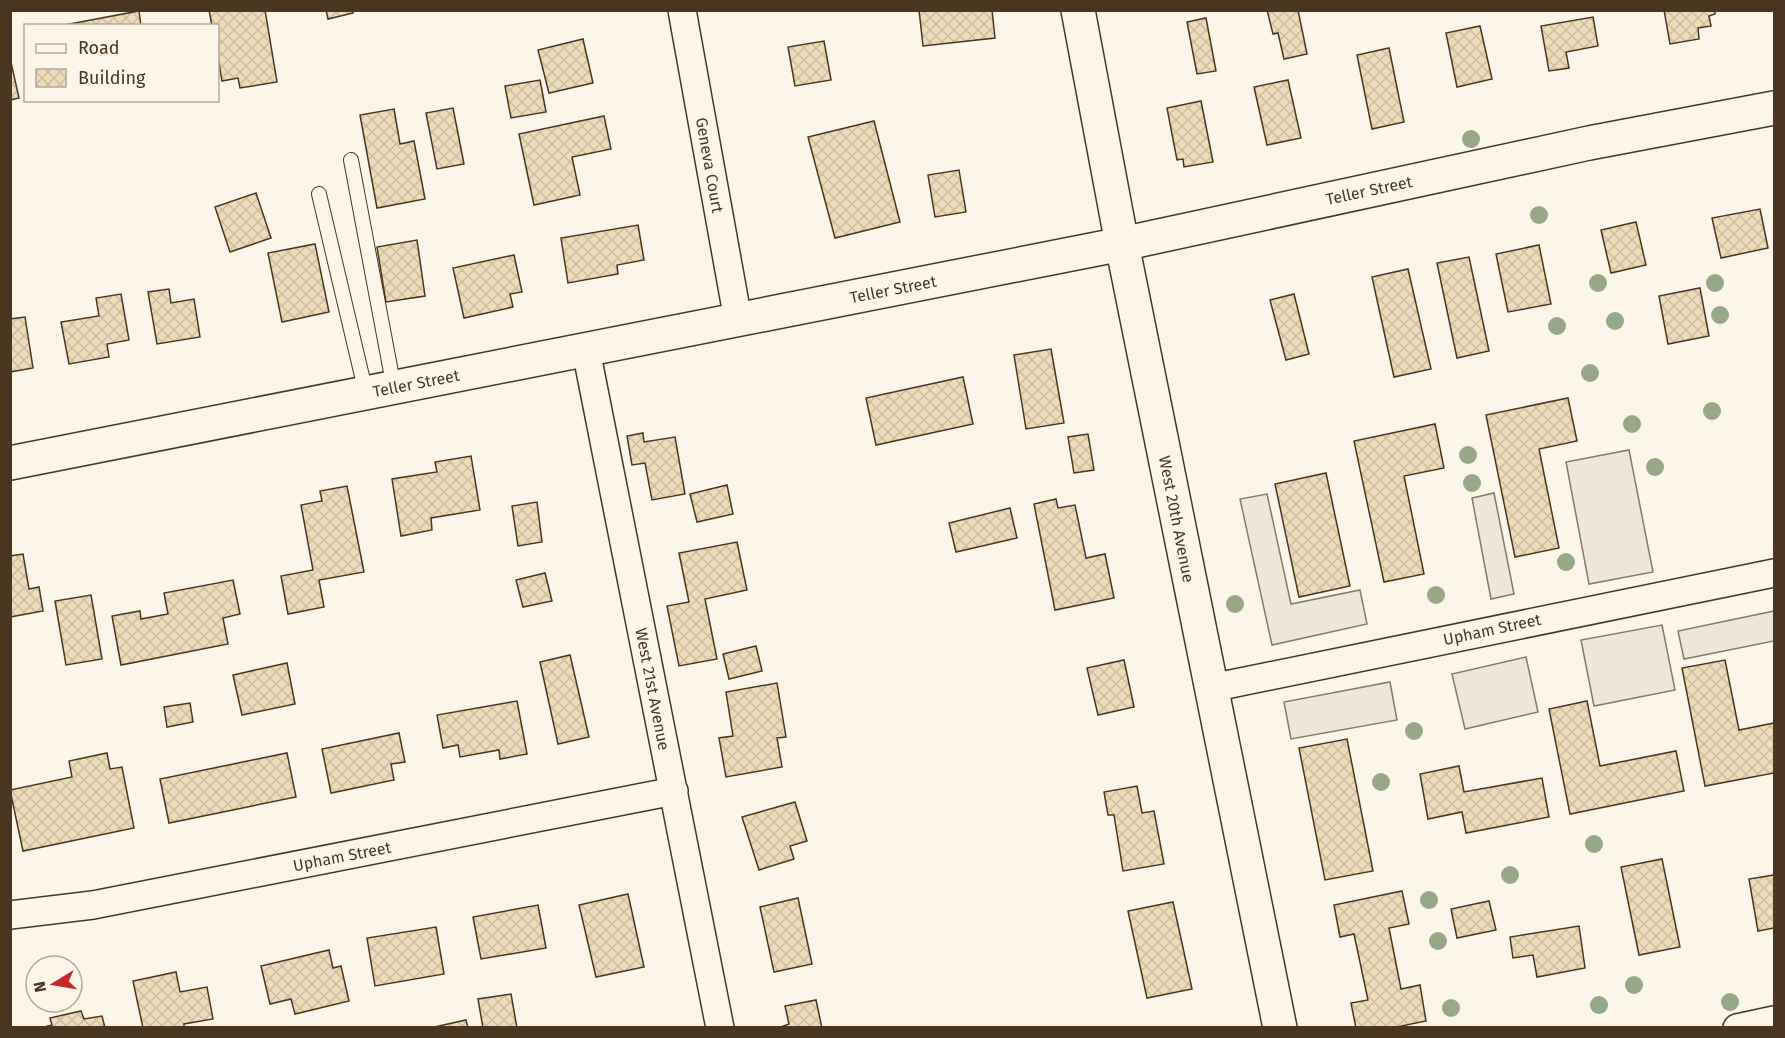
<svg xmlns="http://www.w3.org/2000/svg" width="1785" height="1038" viewBox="0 0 1785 1038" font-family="'Fira Sans',sans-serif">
<defs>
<pattern id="building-cross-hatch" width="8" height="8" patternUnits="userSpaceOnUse" patternTransform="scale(1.5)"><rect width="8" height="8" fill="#ecdcbc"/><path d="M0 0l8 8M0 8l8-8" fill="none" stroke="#ccbda1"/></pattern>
</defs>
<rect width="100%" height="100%" fill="#fbf6e9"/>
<path fill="#ede7d9" stroke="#887966" stroke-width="1.5" d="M1629,450L1653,572L1589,584L1566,462Z
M1494,493L1514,594L1491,599L1472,498Z
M1267,494L1291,604L1360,590L1367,624L1272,645L1240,499Z
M1774,611V641L1684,659L1678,631Z
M1662,625L1675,690L1594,706L1581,640Z
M1526,657L1538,712L1465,729L1452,674Z
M1390,682L1397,720L1291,739L1284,702Z"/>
<path fill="url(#building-cross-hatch)" stroke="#4a3520" stroke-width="1.5" d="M209,10H265L277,82L240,88L238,78L222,81L218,57V26H212Z
M326,10H352L353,13L328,19Z
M919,10H992L995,38L923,46Z
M1267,10H1298L1307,54L1284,59L1278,33L1273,34Z
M1664,10H1715V14L1709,16L1711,26L1698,28L1699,39L1670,44Z
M139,11L141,26H59Z
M1593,17L1598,46L1566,52L1569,68L1549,71L1541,26Z
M1206,18L1216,71L1197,74L1187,22Z
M1480,26L1492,79L1457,87L1446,33Z
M583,39L593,83L549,93L538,50Z
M824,41L831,80L795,86L788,47Z
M1389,48L1404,122L1372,129L1357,55Z
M10,58L19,98L10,100Z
M540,80L546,112L511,118L505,86Z
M1288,80L1301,138L1267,145L1254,87Z
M1201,101L1213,162L1184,167L1183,159L1177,160L1167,108Z
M453,108L464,164L437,169L426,113Z
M394,109L400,144L414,141L425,199L377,208L360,115Z
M604,116L611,149L572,157L580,195L534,205L519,134Z
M874,121L900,222L835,238L808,137Z
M959,170L966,212L935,217L928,175Z
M256,193L271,238L230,252L215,207Z
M1760,209L1768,248L1721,258L1712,218Z
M1636,222L1646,265L1611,273L1601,230Z
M638,225L644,260L617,265L618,274L568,283L561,238Z
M417,240L425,296L386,302L377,247Z
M315,244L329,312L282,322L268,253Z
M1539,245L1551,304L1508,312L1496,254Z
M514,255L522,292L510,294L513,307L464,318L453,268Z
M1469,257L1489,351L1457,358L1437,263Z
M1408,269L1431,369L1394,377L1372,277Z
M1700,288L1709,336L1668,344L1659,296Z
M169,289L171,303L194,299L200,337L157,344L148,292Z
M121,294L129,340L107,344L109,357L69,364L61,322L99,316L96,298Z
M1294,294L1309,354L1286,360L1270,300Z
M25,317L33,368L10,372V319Z
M1051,349L1064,423L1026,429L1014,355Z
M963,377L973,424L876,445L866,398Z
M1568,398L1577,441L1539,449L1559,548L1515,557L1486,415Z
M1435,424L1444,468L1404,476L1424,574L1384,582L1354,441Z
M643,433L644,442L675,437L685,494L652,500L645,463L632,465L627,436Z
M1088,434L1094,470L1074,473L1068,437Z
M471,456L480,510L431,518L432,530L401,536L392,479L437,472L435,462Z
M1326,473L1350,586L1299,597L1275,484Z
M727,485L733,514L697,522L690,494Z
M347,486L364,572L319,580L324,607L288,614L281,576L313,570L301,505L322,501L320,491Z
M1056,499L1058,508L1075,505L1086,558L1105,554L1114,598L1055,610L1034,504Z
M537,502L542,542L518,546L512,506Z
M1010,508L1017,538L956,552L949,523Z
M737,542L747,590L705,599L717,659L679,666L667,606L689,602L679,553Z
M23,554L29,589L39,587L43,611L10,617V556Z
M545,573L552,601L523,607L516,580Z
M233,580L240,614L223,618L228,644L121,665L112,616L140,611L141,619L168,614L164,593Z
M91,595L102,659L66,665L55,601Z
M756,646L762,671L729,679L723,654Z
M570,655L589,737L558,744L540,662Z
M1124,660L1134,707L1098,715L1087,668Z
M1725,660L1739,730L1774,723V773L1705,786L1682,668Z
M287,663L295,704L242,715L233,675Z
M777,683L786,737L777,738L782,767L726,777L719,738L733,736L726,692Z
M517,701L527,754L500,759L499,750L460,757L458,745L443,748L437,715Z
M1587,701L1600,766L1676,751L1684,791L1570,814L1549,709Z
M190,703L193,722L167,727L164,707Z
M399,733L405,762L391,764L394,780L331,793L322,749Z
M1347,739L1373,871L1325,880L1299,748Z
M107,753L110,769L122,767L134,828L23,851L10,790L72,777L69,761Z
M287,753L296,797L169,823L160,779Z
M1459,766L1464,792L1542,778L1549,817L1466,833L1462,812L1428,819L1420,774Z
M1137,786L1142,813L1154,811L1164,864L1123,871L1114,815H1108L1104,792Z
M795,802L807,841L790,846L794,859L759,870L742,817Z
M1662,859L1680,947L1639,955L1621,867Z
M1774,875V928L1758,931L1749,879Z
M1402,891L1409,924L1389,928L1401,989L1420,985L1426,1021L1392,1028H1356L1351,1003L1368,1000L1354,934L1340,937L1334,905Z
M628,894L644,967L596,977L579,905Z
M798,898L812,964L774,972L760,907Z
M1489,901L1496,930L1457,938L1451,909Z
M1173,902L1192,989L1147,998L1128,911Z
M538,905L546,948L481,959L473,917Z
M1579,926L1585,968L1537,977L1533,955L1513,958L1510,937Z
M436,927L444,974L375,986L367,938Z
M329,950L333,968L341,966L349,1001L295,1014L291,999L270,1004L261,966Z
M176,972L180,992L207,987L213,1019L184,1024V1028H143L133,981Z
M511,994L517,1028H483L478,999Z
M816,1000L822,1028H778L789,1024L785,1006Z
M81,1011L84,1019L102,1016L105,1028H40L52,1025L50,1018Z
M466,1020L468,1028H430Z"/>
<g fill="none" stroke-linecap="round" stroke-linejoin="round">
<defs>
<path id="lane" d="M351,160L394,388
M319,194L366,393"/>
<path id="street" d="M682,10L738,320
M586,350L720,1028
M1211,688L1774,573
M10,915L93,905L674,791
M1737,1028L1774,1020"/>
<path id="secondary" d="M1078,10L1122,244L1280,1028
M10,463L1122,244L1589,143L1774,108"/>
</defs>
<use href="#lane" stroke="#4a3520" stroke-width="16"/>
<use href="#street" stroke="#4a3520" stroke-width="30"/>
<use href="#secondary" stroke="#4a3520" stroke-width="36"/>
<use href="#lane" stroke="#fbf6e9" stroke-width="14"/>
<use href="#street" stroke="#fbf6e9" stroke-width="27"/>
<use href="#secondary" stroke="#fbf6e9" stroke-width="33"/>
</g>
<g fill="#96a887">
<circle cx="1471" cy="139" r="9"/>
<circle cx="1539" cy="215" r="9"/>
<circle cx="1598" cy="283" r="9"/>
<circle cx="1715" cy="283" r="9"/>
<circle cx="1720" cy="315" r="9"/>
<circle cx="1615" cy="321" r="9"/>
<circle cx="1557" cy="326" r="9"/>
<circle cx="1590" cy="373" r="9"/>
<circle cx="1712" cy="411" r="9"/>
<circle cx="1632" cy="424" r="9"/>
<circle cx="1468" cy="455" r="9"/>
<circle cx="1655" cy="467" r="9"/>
<circle cx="1472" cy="483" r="9"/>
<circle cx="1566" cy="562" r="9"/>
<circle cx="1436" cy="595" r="9"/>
<circle cx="1235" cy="604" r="9"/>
<circle cx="1414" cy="731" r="9"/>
<circle cx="1381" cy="782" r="9"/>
<circle cx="1594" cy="844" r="9"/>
<circle cx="1510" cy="875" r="9"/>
<circle cx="1429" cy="900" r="9"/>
<circle cx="1438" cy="941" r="9"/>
<circle cx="1634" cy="985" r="9"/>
<circle cx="1730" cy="1002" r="9"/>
<circle cx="1599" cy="1005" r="9"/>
<circle cx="1451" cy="1008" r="9"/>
</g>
<g text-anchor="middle" stroke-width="4.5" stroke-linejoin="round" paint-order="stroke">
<g font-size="16" fill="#4a3520" stroke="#fbf6e9">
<text transform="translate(710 165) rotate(80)" y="6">Geneva Court</text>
<text transform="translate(1369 190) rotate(-12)" y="6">Teller Street</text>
<text transform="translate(893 289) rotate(-11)" y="6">Teller Street</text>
<text transform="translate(416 383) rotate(-11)" y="6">Teller Street</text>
<text transform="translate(1177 519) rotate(79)" y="6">West 20th Avenue</text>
<text transform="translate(1492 629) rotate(-12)" y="6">Upham Street</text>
<text transform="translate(653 689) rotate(79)" y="6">West 21st Avenue</text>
<text transform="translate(342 856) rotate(-11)" y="6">Upham Street</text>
</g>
</g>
<rect width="1785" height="1038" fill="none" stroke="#4a3520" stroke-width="24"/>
<rect x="24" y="24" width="195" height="78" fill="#fbf6e9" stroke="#b4a999" stroke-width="1.5"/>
<rect x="36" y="44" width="30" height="9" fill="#fbf6e9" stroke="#b4a999" stroke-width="1.5"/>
<text x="78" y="54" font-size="18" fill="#4a3520">Road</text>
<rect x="36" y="69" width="30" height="18" fill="url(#building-cross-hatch)" stroke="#b4a999" stroke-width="1.5"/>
<text x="78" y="84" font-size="18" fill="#4a3520">Building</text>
<g transform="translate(54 984) rotate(259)"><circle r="28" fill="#fbf6e9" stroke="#b4a999" stroke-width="1.5"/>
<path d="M0-4.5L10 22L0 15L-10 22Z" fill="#c62828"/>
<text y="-9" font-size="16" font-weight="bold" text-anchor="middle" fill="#4a3520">N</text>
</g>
</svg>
